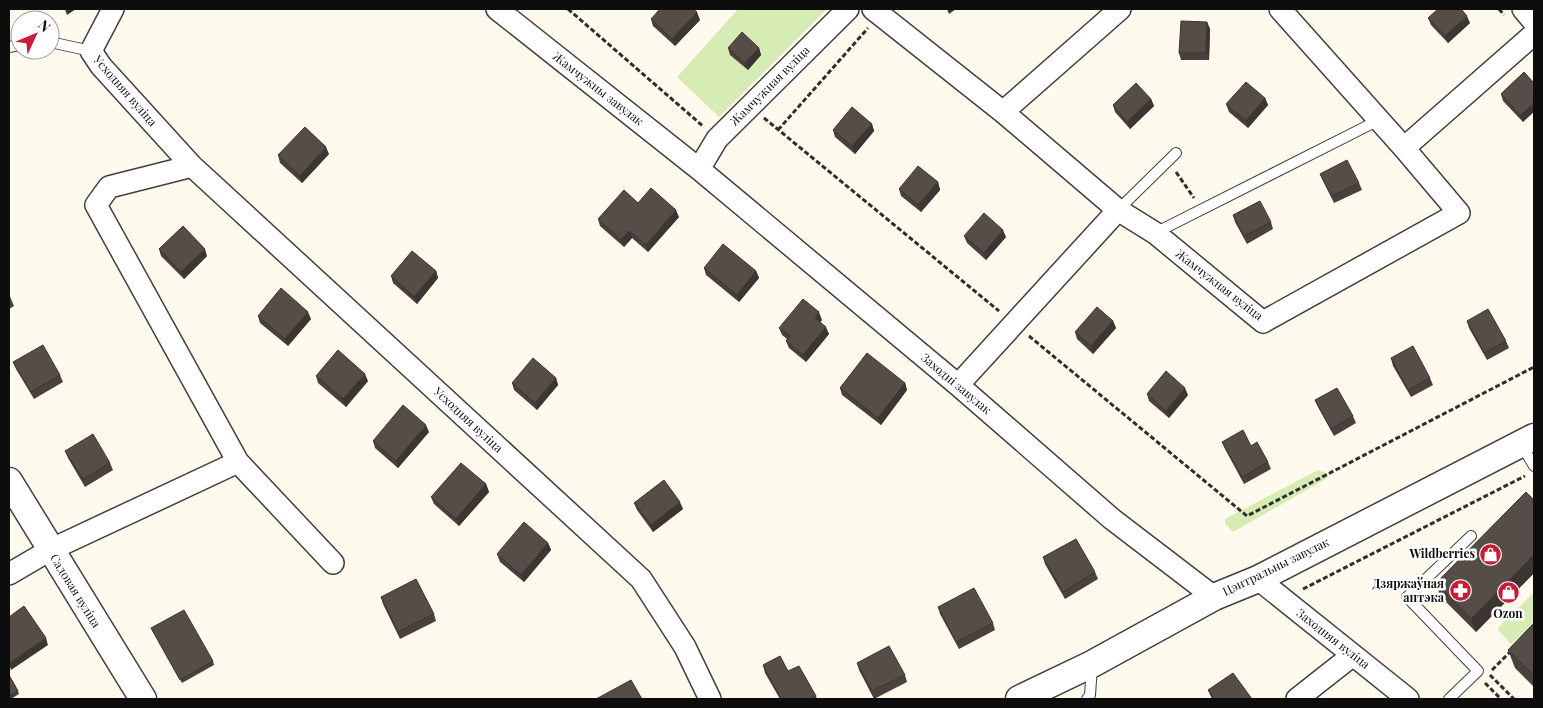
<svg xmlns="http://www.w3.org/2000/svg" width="1543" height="708" viewBox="0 0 1543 708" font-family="'Playfair Display',serif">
<rect width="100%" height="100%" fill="#fffaed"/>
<path fill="#d6ecb4" d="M738,9H827L719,117L677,77Z
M1318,470L1329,474L1326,479L1233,532L1225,524V519Z
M1534,592V622L1511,644L1497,629Z"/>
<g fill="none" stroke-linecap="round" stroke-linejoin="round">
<defs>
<path id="service" d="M50,42L91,51
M9,47L20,45
M1118,210L1176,153
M1155,233L1379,120
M1521,444L1534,466
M1087,699L1090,695L1092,666
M1449,699L1478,671L1407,597L1471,536"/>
<path id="minor" d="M113,9L91,51L101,66L192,166L641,579L685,647L710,699
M497,9L699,169L958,385L1112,519L1214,597
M873,9L1003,112L1118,210L1155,233L1263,322L1459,213L1404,148L1534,34
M1280,9L1404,148
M1523,9L1534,22
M1003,112L1120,9
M192,166L109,187L96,205L238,462L333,563
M699,169L717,139L848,9
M958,385L1118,210
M9,574L50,550L238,462
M1258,579L1408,699
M1297,699L1353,655"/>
<path id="tertiary" d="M9,481L143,699
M1019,699L1092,664L1214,597L1258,579L1534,437"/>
</defs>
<use href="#service" stroke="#404040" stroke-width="12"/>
<use href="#minor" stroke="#404040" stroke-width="24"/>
<use href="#tertiary" stroke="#404040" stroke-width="29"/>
<path stroke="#2f2f2f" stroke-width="3" stroke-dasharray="5 2.5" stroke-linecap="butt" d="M568,9L704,127
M1499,9L1504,15
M764,118L999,311
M778,130L868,28
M1176,172L1194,198
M1029,336L1247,516L1534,367
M1303,589L1525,476
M1492,670L1512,650
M1490,675L1514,699
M1485,683L1501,699"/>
<use href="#service" stroke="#fff" stroke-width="10"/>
<use href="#minor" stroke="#fff" stroke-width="21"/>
<use href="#tertiary" stroke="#fff" stroke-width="26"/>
</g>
<path fill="#4a413e" d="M1428,18L1470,23L1448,43L1431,25Z
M651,19L700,20L675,46L653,26Z
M1207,22L1210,29L1209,60H1181L1179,53Z
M728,48H759L761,55L748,70L730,55Z
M1524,72L1523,122L1503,101L1501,94Z
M1265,98L1268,105L1248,128L1229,112L1226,104Z
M1151,99L1154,106L1130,129L1115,112L1113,105Z
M872,124L874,131L855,154L835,137L833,130Z
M329,154L302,183L280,163L278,155Z
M1320,174L1359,183L1362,190L1334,203L1323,181Z
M938,182L940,190L921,212L901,196L899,189Z
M638,203L679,217L648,252L632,238L624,247L600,226L598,219Z
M1233,215L1271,222L1273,229L1247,244L1235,222Z
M964,236L1006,237L986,260L967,243Z
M159,249L207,256L184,279L161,256Z
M704,268L756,271L759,278L739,302L706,275Z
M436,271L438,278L417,304L393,283L391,276Z
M9,294L14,306L9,309Z
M258,316L311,319L288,346L260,323Z
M822,320L820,322L829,334L806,362L789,348L786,341L787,339L782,335L779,328Z
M1113,321L1116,328L1093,354L1077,339L1075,332Z
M1467,321L1506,341L1509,348L1487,360L1469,328Z
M1391,358L1430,378L1433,385L1411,397L1393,366Z
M13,362L60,375L63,382L34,399L16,369Z
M316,376L368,381L346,407L318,383Z
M556,378L558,385L537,410L514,390L512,383Z
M905,383L907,390L881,425L842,395L840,388Z
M1147,394L1188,395L1169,418L1149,401Z
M1315,400L1353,416L1356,423L1334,436L1318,407Z
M429,432L398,468L375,448L373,441Z
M1222,442L1251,446L1268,462L1271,469L1244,484L1225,449Z
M65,451L110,463L113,470L85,487L68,458Z
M486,484L489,492L459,526L434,504L431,497Z
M1534,500V573L1476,632L1440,596L1436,583Z
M634,503L683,509L653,532L637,510Z
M548,543L551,550L524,582L500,562L497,554Z
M1043,557L1095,572L1098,579L1065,599L1045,564Z
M381,597L434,614L436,621L400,639L383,604Z
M938,607L993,623L995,630L959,649L940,614Z
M1534,623V687L1515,668L1508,650Z
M151,628L213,661L214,665L182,683Z
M857,663L905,675L907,682L874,699L859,670Z
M763,665L788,671L816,696L817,699H780L765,673Z
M9,675L18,691L19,694L11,699H9Z
M1208,690L1252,699H1212Z"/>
<path fill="#3c3532" d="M65,9H76L67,15Z
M947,9H956L949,14Z
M697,12L700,20L675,46L672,39Z
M1467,16L1470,23L1448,43L1445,36Z
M1207,22L1210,29L1209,60L1206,53Z
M759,48L761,55L748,70L745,63Z
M1265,98L1268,105L1248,128L1246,121Z
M1151,99L1154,106L1130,129L1127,122Z
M1534,103V112L1523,122L1520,115Z
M872,124L874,131L855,154L852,146Z
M326,147L329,154L302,183L300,176Z
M938,182L940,190L921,212L918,205Z
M676,210L679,217L648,252L646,245Z
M1003,230L1006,237L986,260L984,253Z
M629,231L632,238L624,247L621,240Z
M205,249L207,256L184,279L181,272Z
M436,271L438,278L417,304L414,297Z
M756,271L759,278L739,302L737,295Z
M308,312L311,319L288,346L285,339Z
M819,312L822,320L817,325L815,318Z
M1113,321L1116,328L1093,354L1091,346Z
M826,327L829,334L806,362L803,355Z
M365,374L368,381L346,407L343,399Z
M556,378L558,385L537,410L535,403Z
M905,383L907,390L881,425L878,418Z
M1185,388L1188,395L1169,418L1166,411Z
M426,425L429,432L398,468L396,461Z
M486,484L489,492L459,526L456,519Z
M680,502L683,509L653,532L651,525Z
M548,543L551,550L524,582L521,575Z
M1534,555V573L1476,632L1471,619Z
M46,638L48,645L11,670L9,663Z"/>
<path fill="#564c48" stroke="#3c3532" d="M660,9H693L697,12L672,39L651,19Z
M1438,9H1461L1467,16L1445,36L1428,18Z
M1181,21L1207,22L1206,53H1179Z
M742,32L759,48L745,63L728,48Z
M1524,72L1534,83V103L1520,115L1501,94Z
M1246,82L1265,98L1246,121L1226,104Z
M1136,83L1151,99L1127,122L1113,105Z
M852,107L872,124L852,146L833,130Z
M305,127L326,147L300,176L278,155Z
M1347,160L1359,183L1332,196L1320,174Z
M918,166L938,182L918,205L899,189Z
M651,188L676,210L646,245L629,231L621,240L598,219L624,190L638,203Z
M1260,201L1271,222L1244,236L1233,215Z
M984,213L1003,230L984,253L964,236Z
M183,226L205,249L181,272L159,249Z
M723,244L756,271L737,295L704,268Z
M412,251L436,271L414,297L391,276Z
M281,288L308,312L285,339L258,316Z
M803,299L819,312L815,318L826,327L803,355L786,341L790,336L779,328Z
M1097,307L1113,321L1091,346L1075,332Z
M1488,309L1506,341L1484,353L1467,321Z
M43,345L60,375L31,392L13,362Z
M1413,346L1430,378L1408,390L1391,358Z
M338,350L365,374L343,399L316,376Z
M867,353L905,383L878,418L840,388Z
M533,358L556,378L535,403L512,383Z
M1166,371L1185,388L1166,411L1147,394Z
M1337,388L1353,416L1331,429L1315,400Z
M403,405L426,425L396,461L373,441Z
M1243,430L1251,446L1257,442L1268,462L1242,477L1222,442Z
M93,434L110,463L83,479L65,451Z
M461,463L486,484L456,519L431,497Z
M664,480L680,502L651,525L634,503Z
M1526,492L1534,500V555L1471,619L1436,583Z
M524,522L548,543L521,575L497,554Z
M1076,539L1095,572L1063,592L1043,557Z
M416,579L434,614L398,632L381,597Z
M974,588L993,623L956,642L938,607Z
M24,606L46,638L9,663V617Z
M184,610L213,661L180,680L151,628Z
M1534,623V676L1508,650Z
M889,646L905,675L872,691L857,663Z
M780,656L788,671L799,666L816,696L810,699H781L763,665Z
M1233,673L1252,699H1214L1208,690Z
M9,675L18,691L9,696Z
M631,680L642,699H596Z"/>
<defs>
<symbol id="shop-disc" viewBox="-11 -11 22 22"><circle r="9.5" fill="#c61c35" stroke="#fff"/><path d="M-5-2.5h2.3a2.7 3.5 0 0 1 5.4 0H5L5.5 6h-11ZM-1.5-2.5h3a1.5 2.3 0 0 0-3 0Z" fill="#fff"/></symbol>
<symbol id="pharmacy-disc" viewBox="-11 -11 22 22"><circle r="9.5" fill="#c61c35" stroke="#fff"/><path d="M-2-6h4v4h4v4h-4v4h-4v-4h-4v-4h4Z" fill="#fff"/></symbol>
</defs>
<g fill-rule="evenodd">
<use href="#shop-disc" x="1478" y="542" width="25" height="25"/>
<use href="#pharmacy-disc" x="1448" y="578" width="25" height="25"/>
<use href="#shop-disc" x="1496" y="580" width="25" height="25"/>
</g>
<g text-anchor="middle" stroke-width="5" stroke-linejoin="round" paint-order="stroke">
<g font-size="12" fill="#0d0d0d" stroke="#fff">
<text transform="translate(770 86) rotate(-45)" y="4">Жамчужная вуліца</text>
<text transform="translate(598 89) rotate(38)" y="4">Жамчужны завулак</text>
<text transform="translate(125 91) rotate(49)" y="4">Усходняя вуліца</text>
<text transform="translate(1219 285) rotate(38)" y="4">Жамчужная вуліца</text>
<text transform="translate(956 384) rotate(40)" y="4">Заходні завулак</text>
<text transform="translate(468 420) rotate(43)" y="4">Усходняя вуліца</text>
<text transform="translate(1276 567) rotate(-26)" y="4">Цэнтральны завулак</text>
<text transform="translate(75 591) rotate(58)" y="4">Садовая вуліца</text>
<text transform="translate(1333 639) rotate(38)" y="4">Заходняя вуліца</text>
</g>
<g font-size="12" font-weight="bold" fill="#0d0d0d" stroke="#fff" text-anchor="end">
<text x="1475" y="558">Wildberries</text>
<text x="1444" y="588">Дзяржаўная<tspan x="1444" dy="14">аптэка</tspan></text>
<text x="1508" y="618" text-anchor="middle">Ozon</text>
</g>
</g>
<rect width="1543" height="708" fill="none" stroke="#0d0d0d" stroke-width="20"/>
<g transform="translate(35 35) rotate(46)"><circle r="24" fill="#ffffff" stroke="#9e9e9e"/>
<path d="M0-4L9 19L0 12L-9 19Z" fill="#c61c35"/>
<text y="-8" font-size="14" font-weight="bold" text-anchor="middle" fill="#0d0d0d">N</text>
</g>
</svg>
